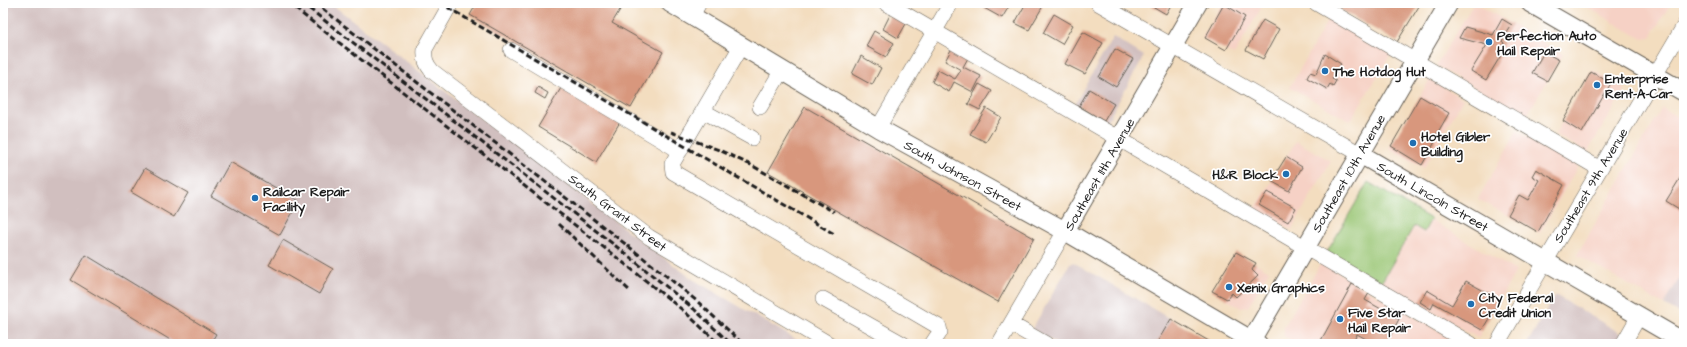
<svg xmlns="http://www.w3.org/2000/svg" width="1687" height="347" viewBox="0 0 1687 347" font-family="'Architects Daughter',sans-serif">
<rect width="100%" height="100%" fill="#fff"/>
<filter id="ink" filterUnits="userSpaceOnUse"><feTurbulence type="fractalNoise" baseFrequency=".025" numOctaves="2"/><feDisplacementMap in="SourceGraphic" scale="8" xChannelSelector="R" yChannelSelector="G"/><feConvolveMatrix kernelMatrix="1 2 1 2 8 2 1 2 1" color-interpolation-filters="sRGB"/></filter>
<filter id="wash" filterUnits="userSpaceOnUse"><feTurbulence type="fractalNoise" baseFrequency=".012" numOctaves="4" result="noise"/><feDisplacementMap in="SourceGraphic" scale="16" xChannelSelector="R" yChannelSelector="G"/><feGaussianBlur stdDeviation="0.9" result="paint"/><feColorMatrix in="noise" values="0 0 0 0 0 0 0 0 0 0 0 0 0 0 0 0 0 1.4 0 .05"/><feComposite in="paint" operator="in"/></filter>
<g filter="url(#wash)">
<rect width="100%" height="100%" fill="#f3ddbf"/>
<path fill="#f6d1c5" d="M1223,3H1264L1234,55L1202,38Z
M1475,3L1563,54L1526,117L1436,66L1471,8Z
M1580,3H1671L1650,38L1642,39Z
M1329,18L1391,54L1350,121L1290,87Z
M1593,70L1625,89L1587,153L1555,134Z
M1430,79L1463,99L1424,168L1389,148Z
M1662,108L1684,121V270L1664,305L1577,255Z
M1517,131L1578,166L1540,233L1478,199Z
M1296,141L1331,161L1291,230L1255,209Z
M1368,182L1516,271L1478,338L1381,283Z
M1236,252L1269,271L1248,307L1241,308L1212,291Z
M1321,263L1462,344H1299L1284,336V327Z"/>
<path fill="#d1bfbf" d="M3,3H330L641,241L694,280L804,344H10L3,340Z
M1113,37L1144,56L1107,122L1075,104Z
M1073,262L1213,344H1057L1032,329L1070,264Z
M1684,270V316L1664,305Z
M1555,295L1639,344H1527Z"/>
<path fill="#97c471" stroke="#5a7046" d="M1368,182L1431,219L1424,232L1414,226L1381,283L1327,252Z"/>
<g id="blocks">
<path fill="#d8977d" d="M477,3H624L612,23L663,52L631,108L470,15Z
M987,3H1011L1002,18L984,8Z
M1026,3H1037L1043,6L1029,30L1015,23Z
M1147,3H1172L1166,14Z
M1329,3H1421L1397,42Z
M1224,4L1245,17L1226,50L1205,38Z
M891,13L907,22L898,38L883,29Z
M1054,14L1073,25L1062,44L1043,33Z
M1502,19L1512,25L1502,41L1504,43L1500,50L1503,52L1486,80L1471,71L1487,45L1459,38L1465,27L1493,35Z
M1263,20L1279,29L1263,59L1246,50Z
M874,31L894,43L886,57L866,46Z
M1083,32L1103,43L1085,74L1065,64Z
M952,48L968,58L963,67L981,76L973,92L954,82L949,92L932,82L938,70L955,79L961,70L945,61Z
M1115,49L1133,59L1116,87L1099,77Z
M1544,52L1559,60L1547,81L1532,73Z
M1325,54L1341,64L1332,79L1336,81L1333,86L1330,84L1327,89L1307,78L1310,72L1316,74Z
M861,56L881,68L872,85L852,74Z
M1591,72L1611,83L1582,133L1563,121Z
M979,84L992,91L980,110L968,104Z
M538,87L548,93L545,99L535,93Z
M561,88L620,122L596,162L538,127Z
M1089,89L1114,104L1104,121L1079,106Z
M1420,96L1449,113L1434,139L1436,140L1422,165L1391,146Z
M805,107L1034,238L998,302L768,172Z
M986,108L1001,117L986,142L970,134Z
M1286,157L1302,167L1289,191L1271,181Z
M1684,160V212L1666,201L1682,175L1680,167Z
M230,162L299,201L280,235L211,196Z
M145,168L188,193L174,217L131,192Z
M1536,169L1564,185L1538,232L1508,215L1519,195L1528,200L1539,180L1532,176Z
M1267,192L1296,208L1288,222L1259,205Z
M283,240L333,269L319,294L269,265Z
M1236,252L1256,263L1252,270L1258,276L1236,297L1232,293L1227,299L1212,291Z
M86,255L216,334L210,344H177L71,280Z
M1466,281L1500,300L1482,330L1434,303L1431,309L1420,302L1427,290L1452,305Z
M1352,284L1369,293L1365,300L1399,319L1386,344H1375L1357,334L1352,344H1319Z
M1171,319L1214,344H1156Z"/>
</g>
</g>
<g filter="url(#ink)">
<use href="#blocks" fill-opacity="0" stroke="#676055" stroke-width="1"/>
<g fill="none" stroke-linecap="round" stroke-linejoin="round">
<defs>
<path id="minor" d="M451,3L425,49C424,59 426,64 432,71L649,237L829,344
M886,3C1080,118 1277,229 1471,344
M1098,3L1360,154
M1316,3L1600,169
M692,16L699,3
M741,46L672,164L673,172L939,327L940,332L932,344
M511,50L680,151
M760,107L782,70
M703,111L752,138
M878,128L951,3
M823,299L903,344
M1011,324L1046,344
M999,344L1065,231
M1497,344L1684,26
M1623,344L1639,316"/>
<path id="major" d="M670,3L878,128L1065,231L1258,344
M1530,3L1684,92
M1360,154L1684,342
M1065,231L1198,3
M1249,344L1449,3"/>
</defs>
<use href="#minor" stroke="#676055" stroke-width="16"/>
<use href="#major" stroke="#676055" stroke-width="20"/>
<use href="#minor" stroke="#fff" stroke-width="15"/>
<use href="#major" stroke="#fff" stroke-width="18"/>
<path stroke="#1c1c1c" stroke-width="3" stroke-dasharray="6 3" stroke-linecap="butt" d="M288,3L620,260L685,312L719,344
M302,3L626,254L694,309L731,344
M315,3L664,274L698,302L743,344
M440,3L836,235
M671,132L719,150L751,165L834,212
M559,224L631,292"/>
</g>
</g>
<g fill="#1f6fb2" stroke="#fff" stroke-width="1.5">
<circle cx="1489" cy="42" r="4"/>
<circle cx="1325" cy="71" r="4"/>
<circle cx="1597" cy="85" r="4"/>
<circle cx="1413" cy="143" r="4"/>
<circle cx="1286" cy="174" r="4"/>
<circle cx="255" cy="198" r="4"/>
<circle cx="1229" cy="287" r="4"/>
<circle cx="1471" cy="304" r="4"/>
<circle cx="1340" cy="319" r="4"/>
</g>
<g text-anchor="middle" stroke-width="3.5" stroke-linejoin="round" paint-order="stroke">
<g font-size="13" font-weight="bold" fill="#1c1c1c" stroke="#fff" text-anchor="start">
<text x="1497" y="40">Perfection Auto<tspan x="1497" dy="15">Hail Repair</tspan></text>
<text x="1333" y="76">The Hotdog Hut</text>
<text x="1605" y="83">Enterprise<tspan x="1605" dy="15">Rent-A-Car</tspan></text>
<text x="1421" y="141">Hotel Gibler<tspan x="1421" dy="15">Building</tspan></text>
<text x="1278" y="179" text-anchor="end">H&amp;R Block</text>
<text x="263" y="196">Railcar Repair<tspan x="263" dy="15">Facility</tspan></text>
<text x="1237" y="292">Xenix Graphics</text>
<text x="1479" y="302">City Federal<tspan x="1479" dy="15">Credit Union</tspan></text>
<text x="1348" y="317">Five Star<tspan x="1348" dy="15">Hail Repair</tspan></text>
</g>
<g font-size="13" fill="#1c1c1c" stroke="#fff">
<text transform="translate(1348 173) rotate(-60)" y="5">Southeast 10th Avenue</text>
<text transform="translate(1099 174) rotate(-60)" y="5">Southeast 11th Avenue</text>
<text transform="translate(963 175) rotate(29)" y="5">South Johnson Street</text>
<text transform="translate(1590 185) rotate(-59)" y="5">Southeast 9th Avenue</text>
<text transform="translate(1433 196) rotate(30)" y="5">South Lincoln Street</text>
<text transform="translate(618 212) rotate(37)" y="5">South Grant Street</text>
</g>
</g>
<rect width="1687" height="347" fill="none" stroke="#fff" stroke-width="16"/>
</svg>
